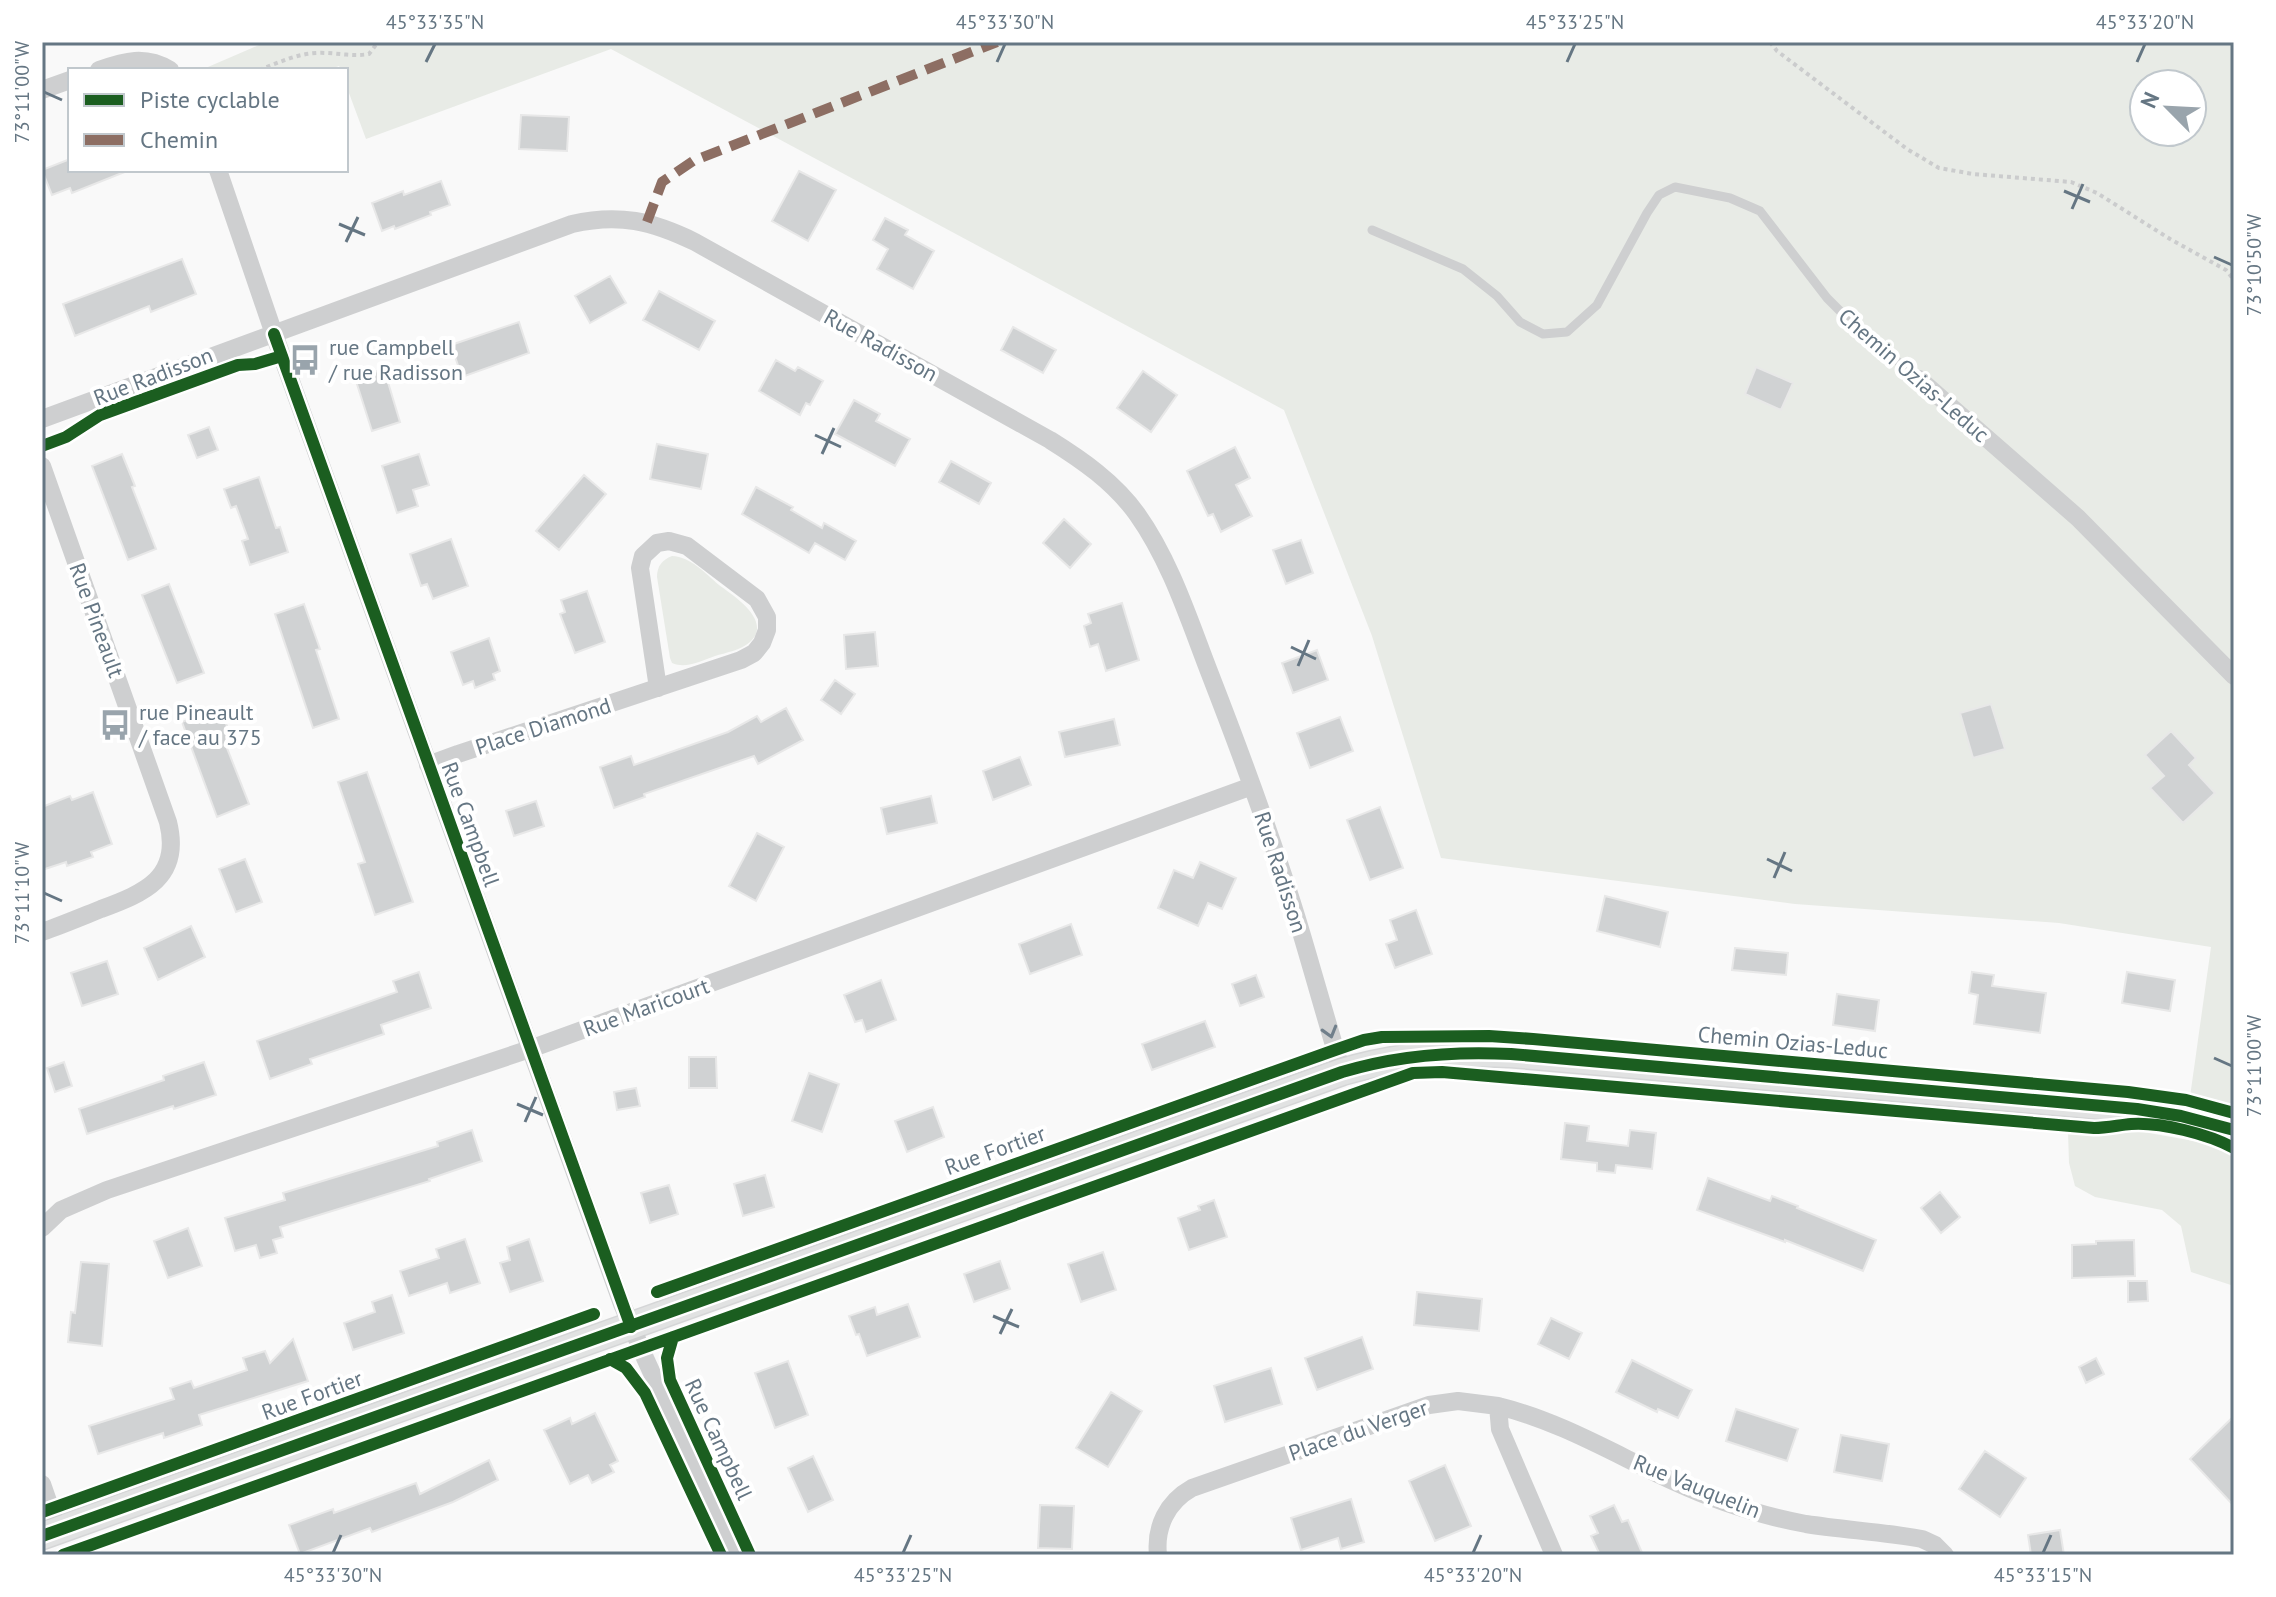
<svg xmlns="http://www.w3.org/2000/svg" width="2276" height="1597" viewBox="0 0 2276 1597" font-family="'PT Sans',sans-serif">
<rect width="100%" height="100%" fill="#f9f9f9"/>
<path fill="#e8ebe6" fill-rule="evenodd" d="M266,42H2234V1110L2190,1097L2211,947L2059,923L1795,904L1441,858L1372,636L1284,410L611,49L366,139L346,85V70H341L339,66L328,70H201ZM2144,84H2192V132H2144Z
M672,556C691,557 705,573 719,585C734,596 773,621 750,642C741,650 725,653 715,656C701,661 686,669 672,663L670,658L657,577C657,566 662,560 672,556Z
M2138,1131L2205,1143L2234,1155V1286L2191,1272L2181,1226L2162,1210L2095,1197L2075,1186L2069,1163L2068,1132L2108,1134Z"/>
<path fill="#d0d2d3" stroke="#e8e8e8" stroke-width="2" d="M521,115L569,117L567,151L519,149Z
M70,159V170L127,171L72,193L70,188L52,195L42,170Z
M799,171L836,190L808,241L772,221Z
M441,181L450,205L430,212L431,215L395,229L394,226L382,231L372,203L403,191L404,195Z
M885,218L908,230L905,235L934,251L913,289L877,269L888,249L873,240Z
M182,259L196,294L151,312L149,306L75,336L63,304Z
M610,276L626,303L590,323L575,296Z
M659,291L715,321L699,350L643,320Z
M519,322L529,353L462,377L451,345Z
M1013,327L1056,350L1043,373L1001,350Z
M776,360L795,371L798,367L823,381L810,405L806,403L800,415L759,391Z
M1756,367L1793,383L1781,410L1745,394Z
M384,369L400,422L372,431L355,378Z
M1143,371L1177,395L1151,432L1117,408Z
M854,400L880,414L876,421L910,439L895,466L835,434Z
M209,427L218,450L197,458L188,435Z
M657,444L708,454L701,489L650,479Z
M1235,447L1250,478L1236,485L1252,516L1221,532L1213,514L1208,516L1187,471Z
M122,454L135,486L132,487L156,549L128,560L92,466Z
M419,454L429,485L413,490L418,506L397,513L382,466Z
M951,461L991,483L979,504L939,482Z
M584,475L606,494L559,550L536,531Z
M259,477L276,528L280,527L288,552L250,565L242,541L248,539L236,506L231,508L224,489Z
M756,487L793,507L791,510L822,528L824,523L856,541L845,560L815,543L809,553L742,514Z
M1064,519L1091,544L1070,568L1043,543Z
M451,539L468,586L433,599L427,584L421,586L410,554Z
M1301,540L1313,573L1286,584L1273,550Z
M169,584L204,673L177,683L142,595Z
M587,591L605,642L575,653L560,614L565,612L561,600Z
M1122,603L1139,660L1106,671L1098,644L1090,647L1084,626L1091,623L1088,614Z
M304,604L320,649L316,650L339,719L313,728L275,614Z
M875,632L878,666L846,669L844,635Z
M489,638L500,671L493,674L495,680L475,688L473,681L463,685L451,652Z
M1317,650L1328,680L1293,693L1282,663Z
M835,680L855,694L841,714L821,700Z
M1991,704L2005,749L1973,758L1960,713Z
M219,707L235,745L227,748L249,804L217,817L182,722Z
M786,708L803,740L758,764L754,756L644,794L645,797L614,808L600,767L631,756L634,765L728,732L757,716L761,722Z
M1340,717L1353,751L1310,768L1297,733Z
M1114,719L1120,745L1065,757L1059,732Z
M2171,731L2196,758L2189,765L2215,793L2183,823L2150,788L2164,776L2145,755Z
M1020,757L1031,785L993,800L983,771Z
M367,772L413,902L375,915L358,864L365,862L338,782Z
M93,792L112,844L91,852L93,857L67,866L66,862L42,870V807L70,796L72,800Z
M931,796L937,823L887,834L881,808Z
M536,801L544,826L514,836L506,811Z
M1380,807L1403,868L1370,880L1347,820Z
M757,833L784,847L756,901L729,886Z
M245,859L262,902L236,912L219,869Z
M1200,862L1236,878L1222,909L1208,903L1198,926L1158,908L1174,870L1193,878Z
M1605,896L1668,912L1660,947L1597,931Z
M1416,910L1432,954L1395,968L1386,944L1397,940L1390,920Z
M1071,924L1082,955L1030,974L1019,944Z
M191,926L205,957L158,980L144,948Z
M1735,948L1788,953L1786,975L1732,970Z
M107,961L118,994L82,1006L71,973Z
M419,972L431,1008L381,1025L384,1034L310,1059L312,1064L270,1079L257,1041L397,992L393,981Z
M1972,972L1994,975L1992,986L2046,993L2040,1033L1974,1024L1978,995L1969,993Z
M2127,972L2175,980L2170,1011L2122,1003Z
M1256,975L1264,997L1240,1006L1232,984Z
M881,980L896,1020L866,1032L862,1020L855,1022L844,995Z
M1837,994L1879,1000L1875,1031L1833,1025Z
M1205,1021L1215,1047L1152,1070L1142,1044Z
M689,1057H716L717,1088H689Z
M64,1062L72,1086L55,1092L47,1068Z
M204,1062L216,1095L174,1109L173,1106L87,1134L79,1109L164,1080L163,1076Z
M809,1073L839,1084L822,1132L792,1121Z
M636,1088L640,1106L617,1110L614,1092Z
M933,1107L944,1137L907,1152L895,1121Z
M1565,1123L1589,1126L1587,1141L1628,1146L1630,1130L1656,1133L1652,1169L1616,1165L1615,1173L1597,1171V1163L1561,1159Z
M472,1130L482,1161L429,1179L430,1181L280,1227L283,1237L273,1240L277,1253L260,1258L256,1245L235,1251L225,1218L285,1200L283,1193L438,1146L437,1142Z
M765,1175L774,1207L743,1216L734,1184Z
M1708,1178L1770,1201L1772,1196L1798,1206L1797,1208L1876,1240L1863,1271L1785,1240V1242L1697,1210Z
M669,1185L678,1214L650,1223L641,1193Z
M1940,1192L1960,1217L1941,1233L1921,1208Z
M1214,1200L1227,1237L1189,1250L1178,1218L1200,1210L1198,1206Z
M188,1228L202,1266L168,1278L154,1241Z
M465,1239L480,1283L450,1293L447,1283L409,1296L400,1271L439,1258L436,1249Z
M529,1239L543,1281L510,1292L500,1263L510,1260L507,1247Z
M2134,1240L2135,1276L2072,1278V1245L2096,1244V1241Z
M1103,1252L1116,1290L1081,1302L1068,1264Z
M1000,1261L1010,1289L974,1302L964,1274Z
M81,1262L109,1264L102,1346L68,1342L71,1312L75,1313Z
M2128,1281H2147L2148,1301L2128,1302Z
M1417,1292L1482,1299L1479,1331L1414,1325Z
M392,1295L404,1333L353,1350L344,1323L375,1312L372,1302Z
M908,1304L920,1337L867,1356L859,1334L856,1335L849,1316L875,1307L877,1315Z
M1551,1318L1582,1333L1569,1359L1538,1344Z
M1362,1337L1373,1369L1317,1390L1305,1358Z
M293,1339L308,1381L199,1415L202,1425L164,1438L163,1433L98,1454L89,1426L174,1399L170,1388L191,1381L194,1388L247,1370L243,1358L265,1351L270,1363Z
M2096,1358L2104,1374L2086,1383L2079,1367Z
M1632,1360L1692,1390L1678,1418L1658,1409L1657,1412L1616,1392Z
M788,1361L808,1415L775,1428L755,1373Z
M1271,1368L1282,1404L1225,1422L1214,1386Z
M1111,1392L1142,1411L1108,1467L1076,1448Z
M1736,1409L1798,1429L1787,1461L1726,1441Z
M595,1413L618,1461L610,1465L614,1472L592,1483L588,1475L570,1484L544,1430L570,1418L572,1424Z
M2234,1416V1506L2190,1459Z
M1841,1435L1889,1444L1882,1481L1834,1472Z
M1985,1451L2026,1478L2000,1517L1959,1489Z
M813,1456L833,1500L808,1512L788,1468Z
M489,1460L498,1480L453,1502L372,1532L370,1528L300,1554L289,1525L333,1509L334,1513L416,1483L420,1494Z
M1445,1465L1471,1526L1435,1541L1409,1481Z
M1351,1499L1364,1542L1341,1549L1338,1538L1301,1550L1291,1518Z
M1040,1505L1074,1506L1072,1549L1038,1548Z
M1614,1505L1622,1522L1628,1520L1643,1555H1600L1591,1536L1598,1533L1590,1516Z
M2060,1530L2064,1555H2031L2028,1535Z"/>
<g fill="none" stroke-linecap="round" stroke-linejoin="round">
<defs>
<path id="secondary" d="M42,1536L1342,1072C1398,1055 1453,1051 1511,1054L2137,1109L2181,1116L2234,1130"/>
</defs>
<use href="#secondary" stroke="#d5d6d7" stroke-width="29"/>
<path stroke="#cbcccd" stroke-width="4" stroke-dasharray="4 4" stroke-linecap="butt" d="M1770,42L1777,51L1907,149L1939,168L1973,174L2071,182L2097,193L2170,239L2226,270L2234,280
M259,70C278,63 296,54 316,53C334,52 351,57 369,54L378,42"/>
<path stroke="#cecfd0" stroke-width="9" d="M1372,230L1463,269L1497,296L1520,322L1543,334L1567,332L1597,305L1647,213L1659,195L1675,187L1730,198L1760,211L1827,298L1865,336L1919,378"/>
<path stroke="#cecfd0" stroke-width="18" d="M99,70C125,61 145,55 170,70
M42,90L70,80
M218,170L274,334L622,1304L645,1358L735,1555
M1919,379L2078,518L2234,676
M42,419L572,224C619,213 652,221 695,242L1050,440C1082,460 1114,482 1137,514C1171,562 1189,620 1210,674C1243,759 1275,845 1301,932C1315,979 1328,1026 1342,1072
M42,466L168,822C182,878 144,893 101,909C81,917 62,925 42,932
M428,765L458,754L741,660L754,653L762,643L767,630V617L757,599L687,546L669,541L657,543L643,556L640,568L658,688
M42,1228L61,1210L107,1190L530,1049L1252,786
M1498,1406C1579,1426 1646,1475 1724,1502C1750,1511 1778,1519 1806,1524C1845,1530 1884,1532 1922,1539L1935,1545L1945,1555
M42,1484L58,1530
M1158,1555C1155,1527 1167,1502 1192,1488L1429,1405L1458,1401L1498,1406L1500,1429L1554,1555"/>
<use href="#secondary" stroke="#e1e2e2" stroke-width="26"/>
<path stroke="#8d6e63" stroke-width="10" stroke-dasharray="20 10" stroke-linecap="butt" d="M647,222L662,182L693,161L997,42"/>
<defs>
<path id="cycleway" d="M274,334L631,1327
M42,446L66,437L100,415L238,365L255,364L282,356
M657,1292L1335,1050L1364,1040L1382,1037L1489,1036L1533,1039L2128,1092L2186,1100L2234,1113
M673,1337L667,1358L670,1380L750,1555
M610,1359L626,1368L645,1393L721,1555
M42,1512L594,1314
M42,1536L1342,1072C1398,1055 1453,1051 1511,1054L2137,1109L2181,1116L2234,1130
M63,1555L1413,1073L1442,1072L2094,1128C2107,1128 2119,1125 2131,1124C2161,1122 2208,1134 2234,1148"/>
</defs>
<use href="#cycleway" stroke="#fff" stroke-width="17"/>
<use href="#cycleway" stroke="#1b5e20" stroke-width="12"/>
</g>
<defs><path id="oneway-chevron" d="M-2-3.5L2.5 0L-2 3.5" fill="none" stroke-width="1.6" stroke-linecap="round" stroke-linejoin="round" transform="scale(2)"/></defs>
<use stroke="#707f8b" href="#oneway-chevron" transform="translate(1330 1032) rotate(74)"/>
<path fill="none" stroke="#657683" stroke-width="3" d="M426,62L435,44M997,62L1005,44M1567,62L1575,44M2137,62L2145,44M44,92L62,100M2064,191L2090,202M2072,209L2083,184M339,224L365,235M346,242L358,217M2214,257L2232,265M815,435L841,447M822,454L834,428M1291,647L1316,659M1298,666L1309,640M1767,859L1792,871M1774,878L1785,852M44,893L62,901M2214,1058L2232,1066M517,1104L543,1115M525,1122L536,1097M993,1316L1019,1327M1000,1334L1012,1309M333,1553L341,1535M903,1553L911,1535M1473,1553L1481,1535M2043,1553L2051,1535"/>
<defs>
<symbol id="bus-bare" viewBox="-9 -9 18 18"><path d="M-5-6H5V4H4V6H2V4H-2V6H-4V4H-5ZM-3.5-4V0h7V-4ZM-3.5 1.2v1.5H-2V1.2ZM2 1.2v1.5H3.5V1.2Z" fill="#99a4ac" stroke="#fff" stroke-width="2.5" paint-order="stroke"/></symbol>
</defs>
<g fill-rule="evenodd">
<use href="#bus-bare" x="283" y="338" width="44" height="44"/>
<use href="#bus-bare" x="93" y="703" width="44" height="44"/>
</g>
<g text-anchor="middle" stroke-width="8" stroke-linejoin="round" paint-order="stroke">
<g font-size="22" fill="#657683" stroke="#fff">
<text transform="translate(881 345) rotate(29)" y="8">Rue Radisson</text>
<text transform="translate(1914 375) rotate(41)" y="8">Chemin Ozias-Leduc</text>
<text transform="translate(153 376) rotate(-21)" y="8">Rue Radisson</text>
<text transform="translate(97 620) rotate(70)" y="8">Rue Pineault</text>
<text transform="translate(543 726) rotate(-18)" y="8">Place Diamond</text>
<text transform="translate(471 824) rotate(70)" y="8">Rue Campbell</text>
<text transform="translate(1281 872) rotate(72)" y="8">Rue Radisson</text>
<text transform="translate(646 1007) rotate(-20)" y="8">Rue Maricourt</text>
<text transform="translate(1793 1042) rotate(5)" y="8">Chemin Ozias-Leduc</text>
<text transform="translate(995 1150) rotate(-20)" y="8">Rue Fortier</text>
<text transform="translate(312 1395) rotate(-20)" y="8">Rue Fortier</text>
<text transform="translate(1358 1430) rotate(-19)" y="8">Place du Verger</text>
<text transform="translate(719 1439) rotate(65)" y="8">Rue Campbell</text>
<text transform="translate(1697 1486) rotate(22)" y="8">Rue Vauquelin</text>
</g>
<g font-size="22" fill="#657683" stroke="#fff" text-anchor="start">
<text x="329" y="355">rue Campbell<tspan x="329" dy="25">/ rue Radisson</tspan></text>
<text x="139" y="720">rue Pineault<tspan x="139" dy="25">/ face au 375</tspan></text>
</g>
</g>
<rect width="2276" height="1597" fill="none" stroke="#ffffff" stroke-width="88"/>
<rect x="68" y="68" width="280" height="104" fill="#ffffff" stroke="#c1c8cd" stroke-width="2"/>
<rect x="84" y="94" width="40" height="12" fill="#1b5e20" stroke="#c1c8cd" stroke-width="2"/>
<text x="140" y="108" font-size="24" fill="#657683">Piste cyclable</text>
<rect x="84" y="134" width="40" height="12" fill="#8d6e63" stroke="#c1c8cd" stroke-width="2"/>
<text x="140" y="148" font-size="24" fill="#657683">Chemin</text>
<g transform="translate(2168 108) rotate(294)"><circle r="38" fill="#ffffff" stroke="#c1c8cd" stroke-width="2"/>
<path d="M0-6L14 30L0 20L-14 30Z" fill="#99a4ac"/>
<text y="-12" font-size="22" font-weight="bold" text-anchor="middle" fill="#657683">N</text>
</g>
<rect x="44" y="44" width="2188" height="1509" fill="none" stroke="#657683" stroke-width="3"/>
<g font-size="20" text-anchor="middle" fill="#657683">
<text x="435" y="29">45°33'35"N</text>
<text x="1005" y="29">45°33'30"N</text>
<text x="1575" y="29">45°33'25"N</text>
<text x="2145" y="29">45°33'20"N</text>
<text transform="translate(22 92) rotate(-90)" y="7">73°11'00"W</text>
<text transform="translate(2254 265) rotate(-90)" y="7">73°10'50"W</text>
<text transform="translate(22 893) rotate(-90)" y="7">73°11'10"W</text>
<text transform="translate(2254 1066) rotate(-90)" y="7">73°11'00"W</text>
<text x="333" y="1582">45°33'30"N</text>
<text x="903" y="1582">45°33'25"N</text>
<text x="1473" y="1582">45°33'20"N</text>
<text x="2043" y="1582">45°33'15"N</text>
</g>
</svg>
